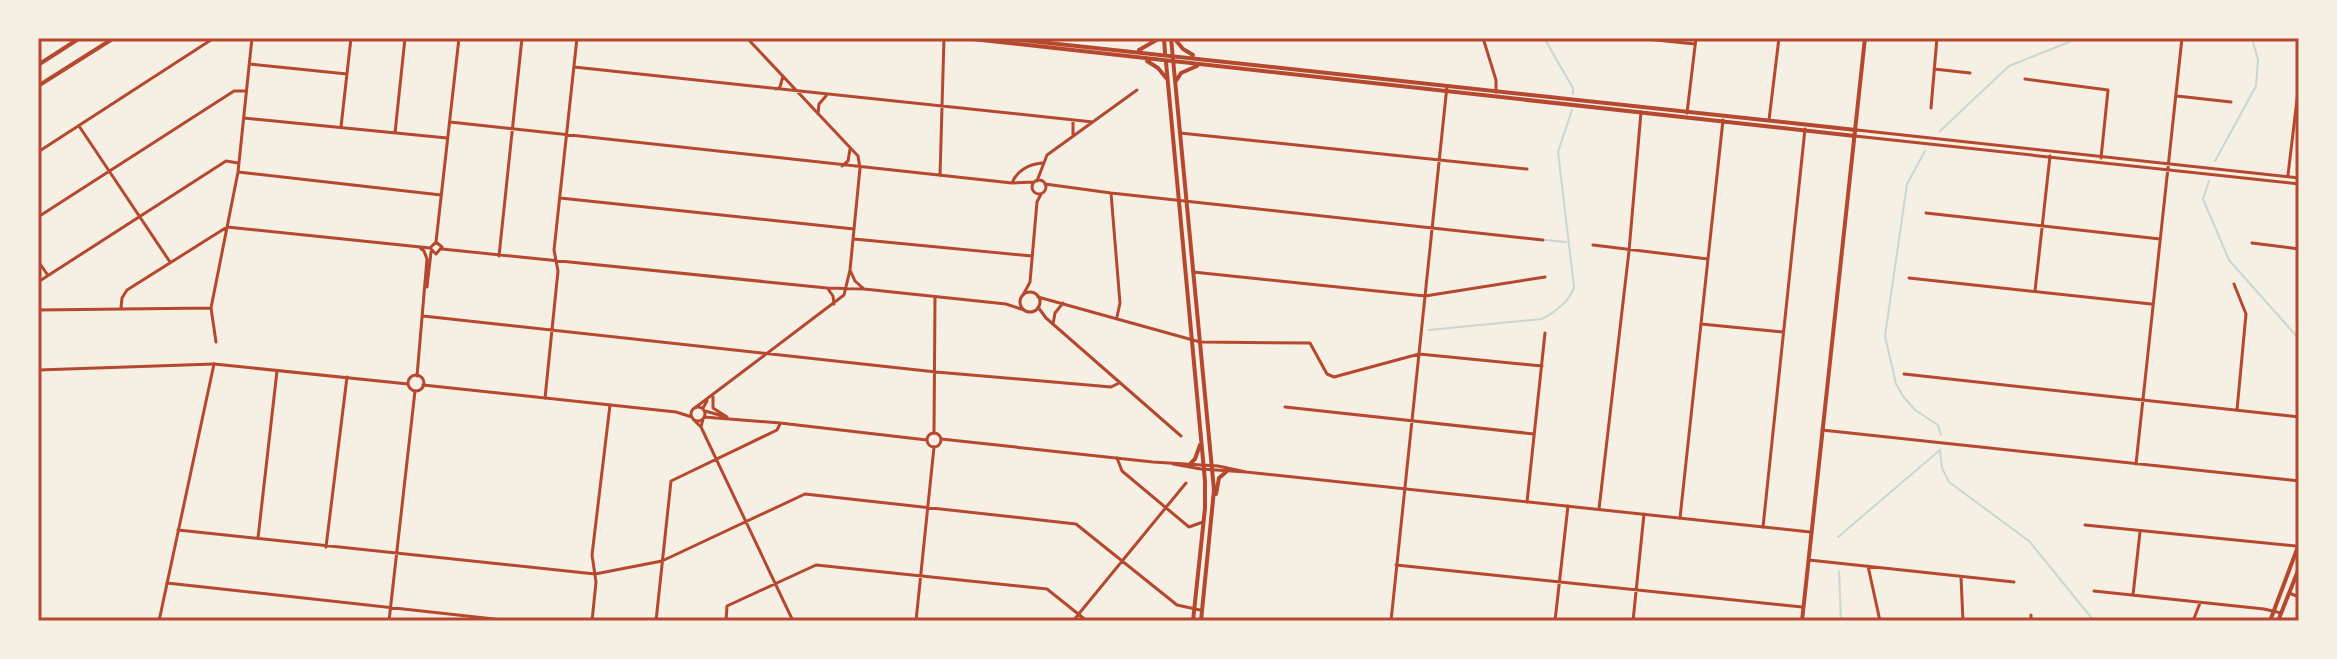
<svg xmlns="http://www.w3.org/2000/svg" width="2337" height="659" viewBox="0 0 2337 659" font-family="Overpass,sans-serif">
<rect width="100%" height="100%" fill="#f6efe4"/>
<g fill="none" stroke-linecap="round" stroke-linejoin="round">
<path stroke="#c9d6d2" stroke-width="2" d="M1544,38L1573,88V94
M1940,131L2009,66L2079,38
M1925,151L1907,184L1885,336L1896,384L1903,396L1915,410L1938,425L1941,435
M2215,161L2256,86L2258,60L2252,38
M2209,181L2203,199L2229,260L2299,339
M1545,240L1566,242
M1429,330L1542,319C1554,313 1570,301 1574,287L1558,152L1572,110
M1940,450L1942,468L1949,482L2029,541L2094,621
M1838,537L1940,450
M1839,571L1841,621"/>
<path stroke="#b5482f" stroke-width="3" d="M1483,38L1496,80V92
M1636,38L1695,44
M250,64L347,74
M574,67L1093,122
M1934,69L1970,73
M2025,79L2108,90L2101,158
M776,89L780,87L783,76
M2177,96L2231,102
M1931,108L1937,38
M1687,113L1696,38
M818,114L819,104L826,96
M244,118L447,138
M1073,120V136
M1769,120L1779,38
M450,122L1012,183L1034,182
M79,126L170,262
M341,127L351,38
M1857,130L2299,178
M395,133L405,38
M1180,133L1527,169
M1855,136L2299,184
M38,152L214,38
M842,166L848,161L850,149
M238,172L441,195
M2288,175L2299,83
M940,176L944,38
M1032 187a7 7 0 1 1 14 0a7 7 0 1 1-14 0Z
M1037,181L1047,155L1137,90
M1012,183C1017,170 1030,164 1042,163
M1045,184L1111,193L1543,240
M1111,193L1120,303L1117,317
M560,198L854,229
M1926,213L2160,239
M38,217L234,91H245
M854,239L1032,256
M436,242L442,247L436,254L430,248L436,242L459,38
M2252,243L2299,249
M1593,245L1708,259
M442,249L827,288L864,289L1006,304L1024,310
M499,256L522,38
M38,261L47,274
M850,270L855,281L864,289
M1193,272L1425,296L1545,277
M1909,278L2151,304
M38,282L226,161L238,163
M2234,284L2246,314L2237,410
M427,287L431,252
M828,289L833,296L834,304
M2035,291L2050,156
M1020 302a10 10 0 1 1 20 0a10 10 0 1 1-20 0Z
M1023,295L1030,282L1037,202L1041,194
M1038,297L1200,342L1310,343L1327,374L1334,377L1419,354L1542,366
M1038,307L1046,318L1181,436
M121,308L122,298L127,290L227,227L430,248
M38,310L210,308
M423,316L936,372L1111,387L1119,383
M1053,324L1055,313L1063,303
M1701,324L1783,332
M216,342L211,308L238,172L252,38
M38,370L214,364
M1904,374L2299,417
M417,376L427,259L424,251L419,247
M713,396V408L727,417
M545,398L558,271L554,250L577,38
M696,407L844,295L850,270L860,168L858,156L747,38
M1285,407L1534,434
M703,408L707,401
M694,420L701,427L793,621
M701,427L703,419
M1822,430L2299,481
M934,433L935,298
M1117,458L1122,471L1189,527L1203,522
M2136,464L2182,38
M1527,502L1545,333
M1599,509L1629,251L1641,112
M1680,518L1723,120
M2085,525L2296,546
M1763,527L1805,129
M178,530L595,574L662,561L805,494L1076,524L1177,605L1200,610
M258,538L277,371
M326,547L347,377
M1809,560L2014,582
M1396,565L1802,607
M1868,566L1880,621
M1961,577L1963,621
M167,583L513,621
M2094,591L2264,609L2281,613
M2289,593L2299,597
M2133,595L2140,532
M2031,615V621
M389,621L415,391
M592,621L596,582L592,555L610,405
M656,621L671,481L777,430L780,424
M726,621L727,606L816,565L1047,589L1087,621
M916,621L934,447
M1073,621L1186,483
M1391,621L1447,86
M1555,621L1568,506
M1633,621L1644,514
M2193,621L2200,603"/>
<path stroke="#b5482f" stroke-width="3" d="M408 383a8 8 0 1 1 16 0a8 8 0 1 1-16 0Z
M423,385L676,412L692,417
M691 414a7 7 0 1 1 14 0a7 7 0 1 1-14 0Z
M705,411L723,416
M704,417L780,423L927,440
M927 440a7 7 0 1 1 14 0a7 7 0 1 1-14 0Z
M941,439L1153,462L1218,466L1246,472
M1173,464L1201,469L1246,472L1810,532
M159,621L214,364L408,384"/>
<path stroke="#b5482f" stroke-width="4" d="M963,38L1855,136
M1003,38L1856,130
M1164,38L1165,53
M1171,38L1214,490L1201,621
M1174,38L1183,49L1193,55
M1139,50L1160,38
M1147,61L1158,68L1167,79
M1166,62L1205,481V508L1193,621
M1176,81L1181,73L1197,66
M1191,463L1195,459L1200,445
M1216,494L1219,478L1226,472
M1802,621L1865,38"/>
<path stroke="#b5482f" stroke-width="4" d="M38,65L80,38
M38,86L114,38
M2270,621L2299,544
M2278,621L2299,568"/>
</g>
<rect width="2337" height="659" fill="none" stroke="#f6efe4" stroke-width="80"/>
<rect x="40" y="40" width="2257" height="579" fill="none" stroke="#b5482f" stroke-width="3"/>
</svg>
